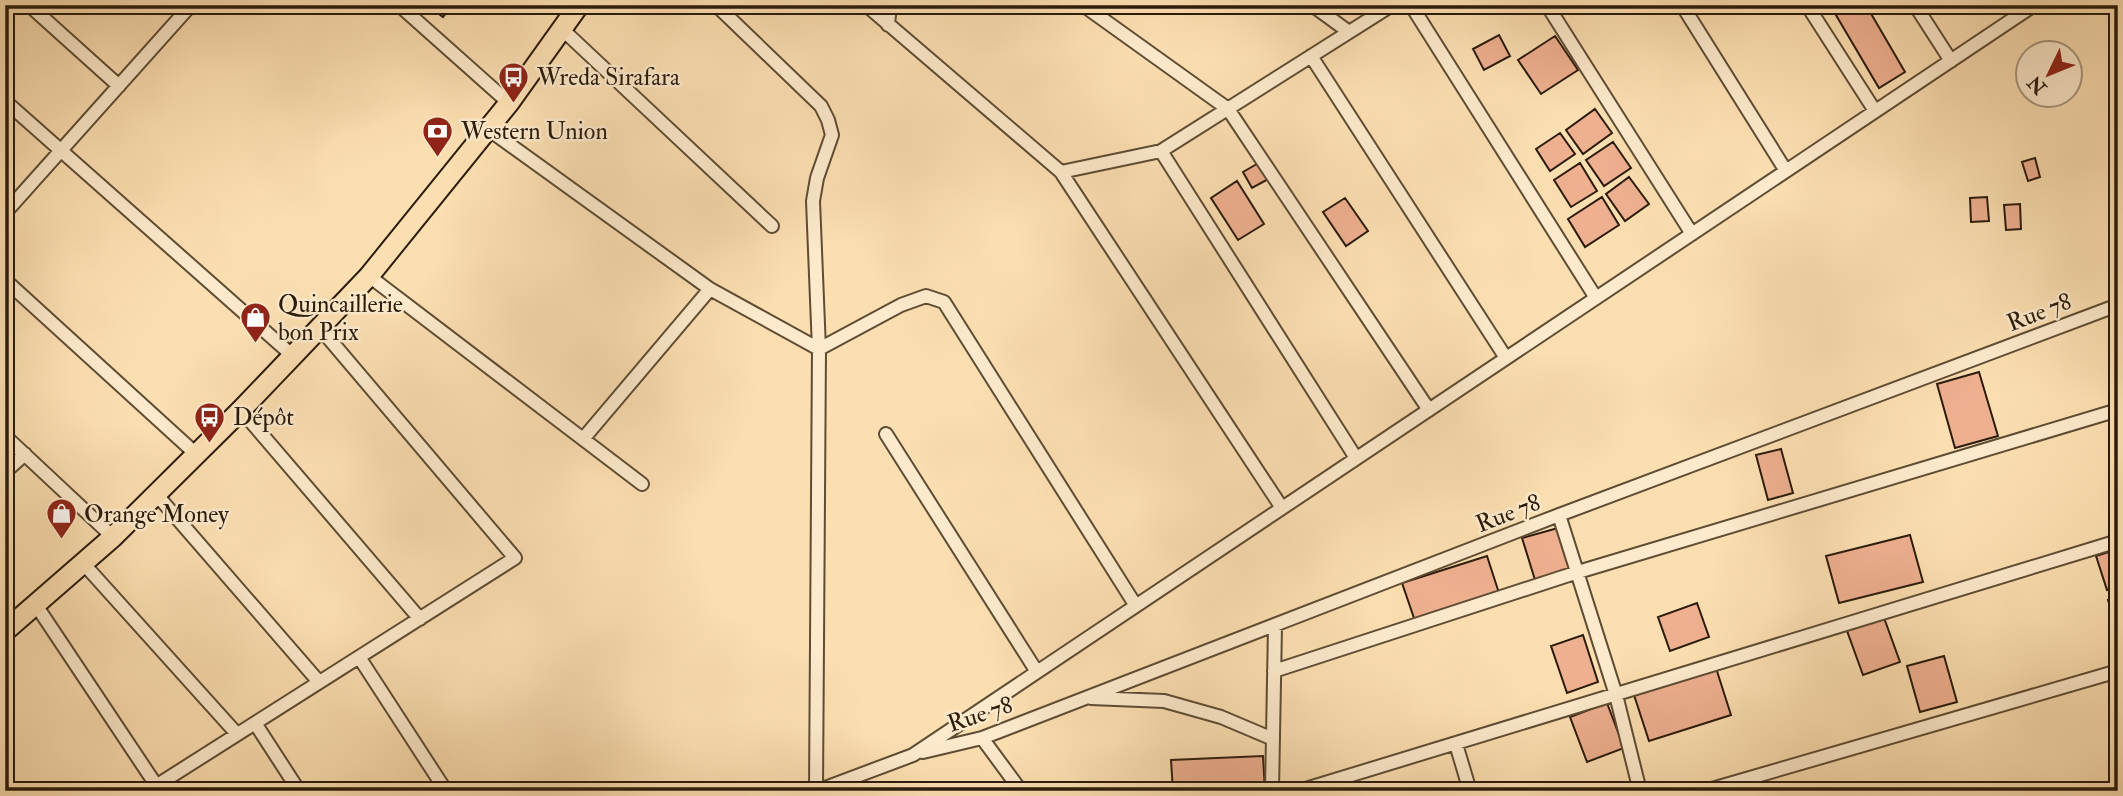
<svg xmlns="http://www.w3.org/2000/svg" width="2123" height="796" viewBox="0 0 2123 796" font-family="'IM FELL Double Pica',serif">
<rect width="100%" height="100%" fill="#fcdfb1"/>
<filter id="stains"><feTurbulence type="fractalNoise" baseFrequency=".00286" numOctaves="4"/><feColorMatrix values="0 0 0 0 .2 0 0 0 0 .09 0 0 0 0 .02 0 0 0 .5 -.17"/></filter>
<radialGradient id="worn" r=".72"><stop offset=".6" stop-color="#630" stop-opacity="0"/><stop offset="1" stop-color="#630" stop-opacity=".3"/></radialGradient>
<path fill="#efb090" stroke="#2a1b0b" stroke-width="2" d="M427,5H452L443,17Z
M1830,5H1866L1905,72L1879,88Z
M1499,35L1510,56L1484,70L1473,49Z
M1555,36L1578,70L1541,94L1518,60Z
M1595,109L1612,133L1583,154L1566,130Z
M1560,133L1575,154L1550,171L1536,149Z
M1613,142L1631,168L1604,186L1586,160Z
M2035,158L2040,177L2028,181L2022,162Z
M1262,161L1272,177L1252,188L1243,172Z
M1580,163L1597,191L1571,207L1554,180Z
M1629,177L1649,204L1625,221L1606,194Z
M1237,181L1264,224L1238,240L1211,198Z
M1602,197L1619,225L1585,247L1568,219Z
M1987,197L1989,221L1971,222L1970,198Z
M1345,198L1368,231L1346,246L1323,212Z
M2020,204L2021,229L2006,230L2004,205Z
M1979,372L1998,436L1955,448L1937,384Z
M1781,449L1793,493L1768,500L1756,455Z
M1558,528L1570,570L1535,580L1522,538Z
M1910,535L1923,582L1839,603L1826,556Z
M2118,549V587L2107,590L2096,556Z
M1487,556L1499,593L1415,621L1402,583Z
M2118,597V633L2108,600Z
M1697,603L1709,637L1670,651L1658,617Z
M1883,615L1900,662L1863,675L1846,628Z
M1583,635L1598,682L1567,693L1551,646Z
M1944,656L1957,702L1920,712L1907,666Z
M1716,668L1731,715L1649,741L1634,695Z
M1607,703L1624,748L1587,762L1570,717Z
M1263,756L1265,791H1173L1171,760Z"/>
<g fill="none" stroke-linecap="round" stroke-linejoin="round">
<defs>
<path id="street" d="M29,5L119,86
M399,5L509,103
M716,5L821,106L828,120L832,135L817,178L813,201L819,349L816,791
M866,5L1061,172L1282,508
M1083,5L1228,109L1429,410
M1312,5L1349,32
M1411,5L1596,298
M1547,5L1692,234
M1682,5L1786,171
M1807,5L1875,111
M1915,5L1951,61
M888,25L890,5
M562,29L772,226
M1311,56L1506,358
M5,101L293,356
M488,129L710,289L819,349L901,305L926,296L944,302L1136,606
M1161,151L1356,458
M1061,172L1161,151L1392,5
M5,213L191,5
M369,276L642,484
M5,280L196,454
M241,410L420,619
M886,434L1037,672
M5,436L113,537
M583,439L710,289
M5,472L25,454
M156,494L319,682
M1559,515L1616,695L1640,791
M83,563L237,734
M36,605L156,785
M359,657L446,791
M1274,671L1578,572L2118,410
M1091,698L1164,701L1221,717L1273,739
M255,723L299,791
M982,738L1021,791
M1456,744L1470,791
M923,752L982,738L1559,515L2118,305
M148,791L515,558L320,328
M817,791L913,755L2034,5
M1272,791L1275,626
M1299,791L2118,541
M1705,791L2118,671"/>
<path id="primary" d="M5,631L113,537L241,410L369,276L509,103L579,5"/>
</defs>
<use href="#street" stroke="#5e4c34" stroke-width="16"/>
<use href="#primary" stroke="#2a1b0b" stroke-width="23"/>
<use href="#street" stroke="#fdeacc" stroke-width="12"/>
<use href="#primary" stroke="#fcdfb1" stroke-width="19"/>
</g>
<defs>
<symbol id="bus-pin" viewBox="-11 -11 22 30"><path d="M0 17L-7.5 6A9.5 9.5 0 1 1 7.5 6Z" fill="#8f2418" stroke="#fdeacc"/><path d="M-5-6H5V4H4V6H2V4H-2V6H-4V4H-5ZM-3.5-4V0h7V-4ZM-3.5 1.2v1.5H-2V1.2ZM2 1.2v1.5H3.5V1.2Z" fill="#fff"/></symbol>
<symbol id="bank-pin" viewBox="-11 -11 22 30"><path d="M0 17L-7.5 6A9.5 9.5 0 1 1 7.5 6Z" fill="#8f2418" stroke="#fdeacc"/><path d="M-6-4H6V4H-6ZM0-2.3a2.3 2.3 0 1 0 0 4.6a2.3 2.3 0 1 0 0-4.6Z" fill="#fff"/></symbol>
<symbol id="shop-pin" viewBox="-11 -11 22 30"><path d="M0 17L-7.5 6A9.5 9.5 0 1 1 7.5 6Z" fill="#8f2418" stroke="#fdeacc"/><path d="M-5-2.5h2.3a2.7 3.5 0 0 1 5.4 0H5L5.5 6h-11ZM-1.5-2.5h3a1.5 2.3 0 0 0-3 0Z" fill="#fff"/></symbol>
</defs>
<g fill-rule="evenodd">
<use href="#bus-pin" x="496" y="60" width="35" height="47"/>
<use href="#bank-pin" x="420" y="114" width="35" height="47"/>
<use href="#shop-pin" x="238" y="300" width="35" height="47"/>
<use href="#bus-pin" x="192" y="400" width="35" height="47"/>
<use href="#shop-pin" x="44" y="496" width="35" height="47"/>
</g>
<g text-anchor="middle" stroke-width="5" stroke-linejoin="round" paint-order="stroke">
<g font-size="24" fill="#2a1b0b" stroke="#fdeacc" text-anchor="start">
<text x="537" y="85">Wreda Sirafara</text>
<text x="461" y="139">Western Union</text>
<text x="278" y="312">Quincaillerie<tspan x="278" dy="28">bon Prix</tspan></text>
<text x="233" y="425">Dépôt</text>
<text x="84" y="522">Orange Money</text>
</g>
<g font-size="24" fill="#2a1b0b" stroke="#fdeacc">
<text transform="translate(2039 312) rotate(-21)" y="8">Rue 78</text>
<text transform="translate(1508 513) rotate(-21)" y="8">Rue 78</text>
<text transform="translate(980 714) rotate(-18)" y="8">Rue 78</text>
</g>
</g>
<rect width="2123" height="796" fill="none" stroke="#fcdfb1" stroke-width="28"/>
<rect x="7" y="7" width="2109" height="782" fill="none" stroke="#2a1b0b" stroke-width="3.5"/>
<rect x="14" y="14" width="2095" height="768" fill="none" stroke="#2a1b0b" stroke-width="2"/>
<g transform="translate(2049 74) rotate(227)"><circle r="33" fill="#fdeacc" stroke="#a9977f" stroke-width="2"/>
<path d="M0-5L12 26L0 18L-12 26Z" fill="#8f2418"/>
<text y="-10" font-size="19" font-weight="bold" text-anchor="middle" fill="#2a1b0b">N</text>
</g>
<rect width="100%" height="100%" filter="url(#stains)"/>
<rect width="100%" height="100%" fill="url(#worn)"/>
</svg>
